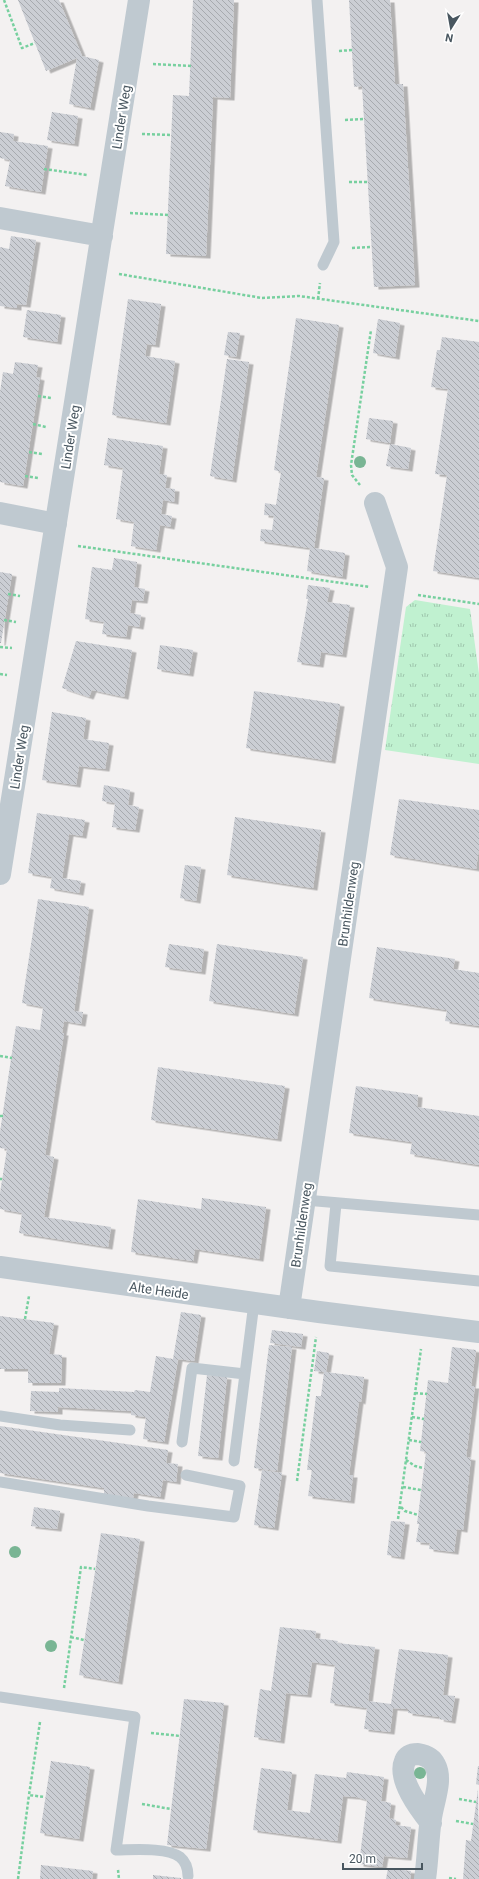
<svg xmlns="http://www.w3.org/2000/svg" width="479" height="1879" viewBox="0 0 479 1879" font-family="Roboto,sans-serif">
<defs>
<pattern id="grass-tufts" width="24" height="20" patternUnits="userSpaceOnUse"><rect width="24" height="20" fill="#c0f1d0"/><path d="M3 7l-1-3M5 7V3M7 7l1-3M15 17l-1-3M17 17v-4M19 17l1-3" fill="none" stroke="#9ec6ac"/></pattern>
<pattern id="building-back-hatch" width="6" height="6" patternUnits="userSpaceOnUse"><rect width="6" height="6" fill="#cbced4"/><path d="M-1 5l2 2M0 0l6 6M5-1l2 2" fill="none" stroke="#a7aaaf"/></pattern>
<filter id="shadow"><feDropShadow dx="4.5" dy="2.5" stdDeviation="0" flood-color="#0004"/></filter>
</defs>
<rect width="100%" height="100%" fill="#f3f1f1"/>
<path fill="url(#grass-tufts)" d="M415,600L470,609L479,674V764L385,750L406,607Z"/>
<path fill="url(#building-back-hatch)" filter="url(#shadow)" d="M18,0H59L82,56L99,60L90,108L69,104L77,58L46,71Z
M193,0H234L230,98L213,97L206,256L166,254L173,95L189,96Z
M349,0H390L395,84H403L415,285L374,287L362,86L354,87Z
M52,112L78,116L74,144L47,140Z
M0,132L14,134L13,141L48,146L41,192L5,186L10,160L0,158Z
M11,236L36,240L26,305L17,304V308L0,306V247L9,249Z
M128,299L161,304L155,345L147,344L145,356L175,361L166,423L112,415Z
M27,310L61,315L57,342L23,337Z
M296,318L339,325L316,477L324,478L314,548L345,553L342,577L307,571L310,548L260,541L261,529L272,530L274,516L264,515L265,503L276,505L281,472L274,470Z
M378,319L400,323L395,357L373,353Z
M228,332L240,333L236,357L224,355Z
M442,337L479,342V578L433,571L447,475L435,474L448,389L431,387L437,350H440Z
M227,359L249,362L232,480L210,476Z
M15,362L38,365L36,377L40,378L23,486L0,482V392L3,372L13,374Z
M369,418L393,421L390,443L366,439Z
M108,438L163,446L159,474L167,475L165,488L175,489L174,502L163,500L161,514L172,516L170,527L160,525L156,550L131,546L134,522L116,519L123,468L104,465Z
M390,444L411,448L408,469L386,466Z
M114,558L137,562L134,587L145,589L143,601L132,600L130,613L141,615L139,627L128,625L126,637L102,634L104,622L85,619L92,567L112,570Z
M0,572L12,574L1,643H0Z
M308,585L330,588L327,602L350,605L342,655L321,652L319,665L297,662L308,599H306Z
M76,641L132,650L124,697L92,690L89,697L62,688Z
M160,645L193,650L189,674L157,669Z
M254,691L340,704L331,761L246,748Z
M52,712L86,718L83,739L109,743L105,769L79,766L76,785L42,780Z
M104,785L130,790L128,805L139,807L135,830L112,827L115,803L102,801Z
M399,799L479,810V848L476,869L390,855Z
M37,813L85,820L82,836L69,834L62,878L81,881L79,893L50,888L52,877L28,873Z
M235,817L321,830L313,888L227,875Z
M185,865L201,867L196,901L180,898Z
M38,899L89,907L74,1011L83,1012L81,1024L64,1021L62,1033H64L45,1155L54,1157L44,1217L111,1227L108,1247L19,1233L22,1213L0,1209V1193L7,1149L0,1148V1132L16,1026L40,1030L43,1007L22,1003Z
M169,944L204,949L201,972L165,967Z
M217,944L303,957L294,1014L209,1001Z
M377,947L455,959L453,969L479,973V1026L445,1021L447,1010L369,998Z
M158,1067L285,1086L277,1139L151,1120Z
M356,1086L418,1095L417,1107L479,1116V1165L410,1154L412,1142L349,1133Z
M202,1198L266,1207L259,1259L195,1249L193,1261L131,1252L138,1199L201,1209Z
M181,1312L201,1315L200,1322L194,1361L178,1359L164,1442L143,1439L146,1417L131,1415V1411L58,1407V1412L30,1411L31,1391L59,1392V1388L134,1392L135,1390L150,1392L156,1356L173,1359Z
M0,1316L54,1323L49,1354L62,1355L61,1383H28V1369H0Z
M272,1330L303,1334L301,1347L270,1343Z
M269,1345L292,1347L277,1471L254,1468Z
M452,1347L476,1350L471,1386H475L466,1457L471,1458L463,1530L457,1529L454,1552L429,1549L430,1543L416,1542L419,1524H417L426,1452L420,1451L428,1380L448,1383Z
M317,1351L329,1353L326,1372L364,1377L361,1402L359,1401L349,1475H353L350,1501L308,1496L312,1470H307L316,1396H321L324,1372L314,1371Z
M207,1375L227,1377L218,1458L198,1456Z
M0,1426L168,1450L166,1463L178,1464L176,1482L163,1480L160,1497L134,1493L133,1498L104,1494V1488L0,1473Z
M262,1470L282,1473L274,1528L254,1525Z
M34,1507L60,1511L57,1529L31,1526Z
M391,1521L405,1522L400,1557L387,1555Z
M101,1533L140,1539L118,1682L79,1675Z
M280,1627L316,1631L315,1638L338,1641L337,1643L375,1647L368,1701L391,1704L399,1649L448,1655L443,1695L455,1696L451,1721L439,1719L440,1717L408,1713V1709L393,1708L390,1732L364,1729L367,1708L330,1703L335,1665L312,1662L307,1695L286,1693L280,1741L254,1737L260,1689L271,1691Z
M184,1699L224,1703L206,1849L167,1845Z
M51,1761L90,1767L79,1839L40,1833Z
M478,1766H479V1785L476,1784Z
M261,1768L292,1772L287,1810L310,1813L315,1774L346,1778L347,1772L384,1777L381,1801L391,1803L389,1818L396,1820L395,1825L411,1827L407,1858L384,1856L382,1867L359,1864L367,1800L356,1797L343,1796L337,1841L253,1830Z
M478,1789L479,1879H463L466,1840L471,1841Z
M41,1865L93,1871L92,1879H40Z
M388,1868L411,1871L410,1879H386Z
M153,1875L181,1878V1879H153Z"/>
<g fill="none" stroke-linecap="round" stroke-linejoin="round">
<path stroke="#77d09f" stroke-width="2.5" stroke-dasharray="3 2" stroke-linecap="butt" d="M4,0L22,48L35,43
M339,51L352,50
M153,64L191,66
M345,120L364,119
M142,134L171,135
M44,169L87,175
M349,182H368
M130,213L168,215
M352,248L372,247
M119,274L262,298L299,296L479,321
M318,299L320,283
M38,396L51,398
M33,424L46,427
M29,452L42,454
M25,476L38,478
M360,485L352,475L351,465L371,330
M78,546L370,587
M8,594L20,596
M418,595L479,604
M4,620L16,622
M0,647L12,648
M0,674L7,675
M0,1056L12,1058
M0,1116H3
M0,1179H2
M25,1319L29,1296
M415,1393L427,1394
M412,1417L424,1419
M409,1440L421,1442
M406,1460L415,1466L423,1468
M297,1481L316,1337
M403,1487L421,1490
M401,1507L405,1511L418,1515
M398,1519L421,1349
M71,1637L84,1640
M64,1688L81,1567L95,1569
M40,1722L29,1795L45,1797
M151,1733L180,1736
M459,1799L476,1802
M142,1804L171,1809
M456,1821L473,1824
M118,1870L119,1879
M449,1878L456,1879
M18,1879L29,1795"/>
<path stroke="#bfc9d0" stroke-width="11" d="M317,0L334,242L323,265
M305,1200L479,1215
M336,1204L330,1266L479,1281
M0,1416L60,1425L130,1430
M182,1442L192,1368L245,1374
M234,1461L254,1303
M0,1482L148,1506L234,1517L240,1486L186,1475
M0,1697L135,1717L116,1850C133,1850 166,1847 180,1857C186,1862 188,1869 188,1876"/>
<path stroke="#bfc9d0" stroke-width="22" d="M0,218L102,236
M0,513L56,524
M0,874L139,0
M0,1267L319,1312L479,1332
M289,1308L397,567L375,503
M425,1879C428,1859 428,1838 431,1818C433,1802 443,1780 435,1765C432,1758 424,1755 418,1754C412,1754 407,1756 405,1761C397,1779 420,1809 431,1823"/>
</g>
<g fill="#79b594">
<circle cx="360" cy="462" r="6"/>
<circle cx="15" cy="1552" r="6"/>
<circle cx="51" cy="1646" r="6"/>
<circle cx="420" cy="1773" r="6"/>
</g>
<g text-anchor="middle" stroke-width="4" stroke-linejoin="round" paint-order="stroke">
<g font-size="13" fill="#48565f" stroke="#fff">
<text transform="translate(121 117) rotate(-81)" y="5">Linder Weg</text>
<text transform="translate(70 437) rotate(-81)" y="5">Linder Weg</text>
<text transform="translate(19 757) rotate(-81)" y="5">Linder Weg</text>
<text transform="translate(348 904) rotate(-82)" y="5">Brunhildenweg</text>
<text transform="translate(301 1225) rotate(-82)" y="5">Brunhildenweg</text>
<text transform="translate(159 1290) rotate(8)" y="5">Alte Heide</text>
</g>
</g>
<g transform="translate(451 28) rotate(191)" stroke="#ffffff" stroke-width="3" paint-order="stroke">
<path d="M0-3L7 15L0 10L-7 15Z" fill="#48565f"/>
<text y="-6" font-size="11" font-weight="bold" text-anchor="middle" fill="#48565f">N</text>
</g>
<path d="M343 1863v6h79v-6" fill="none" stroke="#48565f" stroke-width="2"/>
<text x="349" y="1863" font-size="12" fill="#48565f" stroke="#ffffff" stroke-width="3" paint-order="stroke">20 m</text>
</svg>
